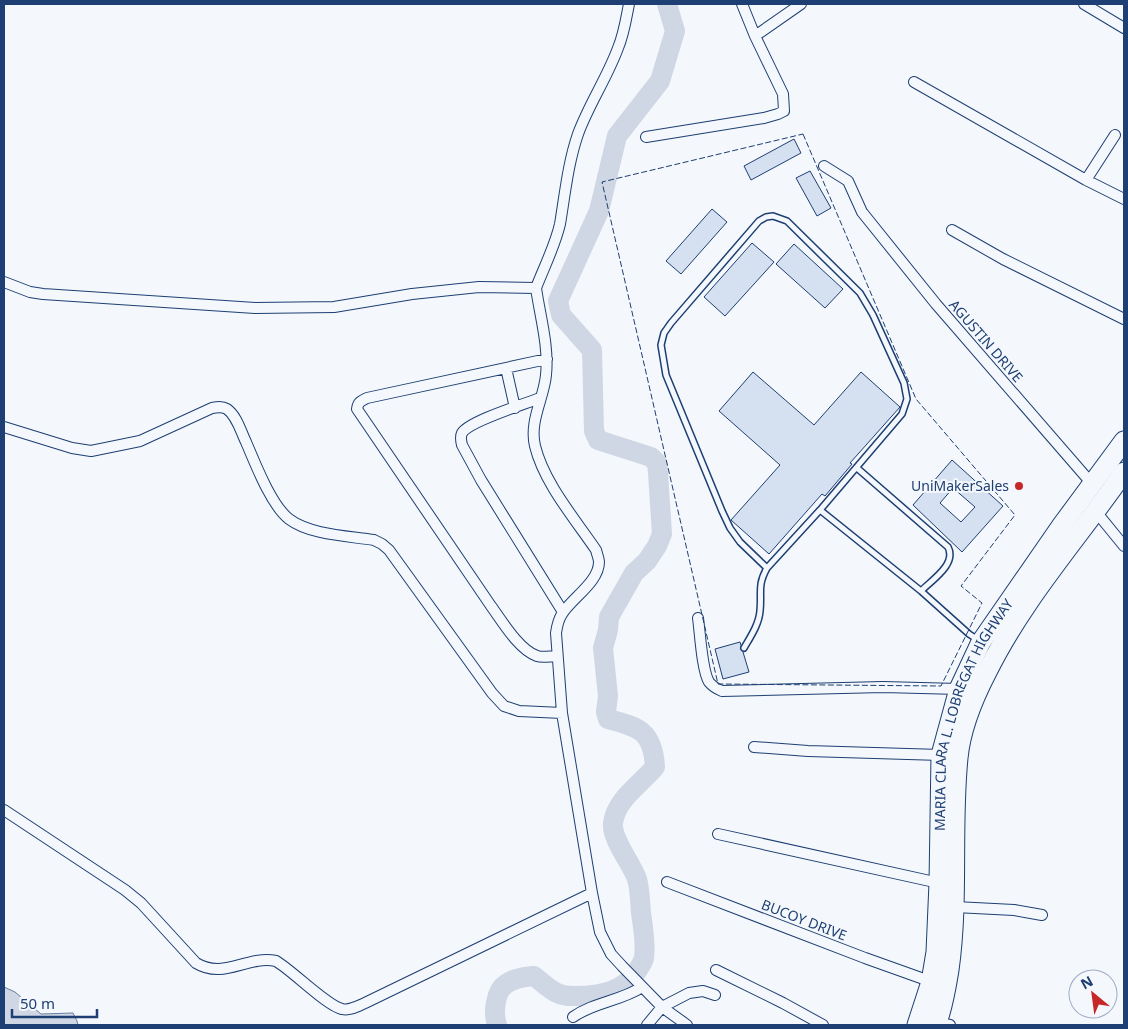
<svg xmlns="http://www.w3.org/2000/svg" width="1128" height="1029" viewBox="0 0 1128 1029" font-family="'Noto Sans',sans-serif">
<rect width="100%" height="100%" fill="#f4f7fb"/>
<path fill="#cfd7e4" stroke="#687fa3" d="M4,987L15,992L41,1014L73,1013L77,1021L78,1025H4Z"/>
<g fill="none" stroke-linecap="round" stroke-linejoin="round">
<path stroke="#cfd7e4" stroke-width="20" d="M497,1025C493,1013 495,991 506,984C514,978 524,977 534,976C549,988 556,997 576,996C601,996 626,991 639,968C641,965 643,962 644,958C646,943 643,927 641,913C640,902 640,889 637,879C632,864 611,839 613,823C616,799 641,784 655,767C653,732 640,727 608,719L606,712L608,696L603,648L608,630L609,617L634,573L647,561L657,546L662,534L658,473L657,463L651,457L598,440L594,431L592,350L561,315L558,301L599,211L617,136L660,81L675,31L667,4"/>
</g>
<path fill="#d5e0f0" stroke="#1d3f73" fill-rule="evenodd" d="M794,139L801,153L751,180L744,166Z
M810,171L831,208L817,216L796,178Z
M712,209L727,222L681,274L666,261Z
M752,243L774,262L725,316L704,297Z
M794,244L843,289L825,308L776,264Z
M753,372L814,425L861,372L900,407L850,463L852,464L825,496L822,494L769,554L731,520L780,465L719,411Z
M952,460L1003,506L962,552L913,505ZM953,488L975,507L961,522L940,503Z
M740,642L749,672L723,679L715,649Z"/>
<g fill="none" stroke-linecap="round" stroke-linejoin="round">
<defs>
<path id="lane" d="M773,216L787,221L860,293L873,315L904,383L907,399L902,414L820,510L767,568L740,542L730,528L722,511L666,375L661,345L664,333L671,323L759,221L766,217Z
M857,468L948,547C957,564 932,580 921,591
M820,510L921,591L969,634L978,640
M744,648C751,636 759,624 760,611C762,592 757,586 767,568"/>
<path id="street" d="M742,4L755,36
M1084,4L1124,28
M914,82L1086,180L1124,199
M646,137L764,118L778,114L784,111L783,94L755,36L801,4
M824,166L848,181L862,212L936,304L1093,485
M1086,180L1115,135
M952,230L1003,259L1124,319
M4,282L30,292L43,294L255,308L334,307L412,294L479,287L536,288C540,316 549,346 546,375C544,398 529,421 535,446C544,483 575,519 596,550C597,554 599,559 599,562C599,582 572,598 562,614C558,620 557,626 556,633L562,713L592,893L600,932L611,954L622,966L662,1007L687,1025
M536,288C544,267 555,246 560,224C565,194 568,163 578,134C589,104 607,78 618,48C624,34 626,19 629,4
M547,359L367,398C361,401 358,402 357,409L491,606C502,621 519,650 537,656C543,658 550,656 557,656
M506,368L515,408
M540,398C525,404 469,421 462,433C460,437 461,441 462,445L481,480L563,612
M4,427L72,448L91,451L140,441L212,408C217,407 222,406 227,409C237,416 241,432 246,442C255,463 271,505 289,519C310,535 349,536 374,540L382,544L389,550L492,693L504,706L519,711L562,713
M1093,508L1124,546
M698,618C700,632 702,671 709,682C713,687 717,689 722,691L883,687L959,689
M754,747L808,751L941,755
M4,810L125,890L141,903L196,963C224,980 247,955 276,961C293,971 327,1006 342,1009C350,1011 358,1006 365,1003L592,893
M718,834L939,883
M667,882L865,958L935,983
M955,907L1014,910L1042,915
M716,970L783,1003L823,1025
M573,1017C594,1002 621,1001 642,987
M933,1022L950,1025
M647,1025L662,1007L689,993L703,991L715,995"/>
<g id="highway">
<path id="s1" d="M917,1025L931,982L936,952L939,883L941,755L959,689L981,642L1062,525L1124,441"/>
<path d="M936,1025C943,1008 946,988 949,970C959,899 951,828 958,758C961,727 973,699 987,672C1023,599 1078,538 1124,472"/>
</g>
</defs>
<use href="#lane" stroke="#1d3f73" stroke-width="8"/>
<use href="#street" stroke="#1d3f73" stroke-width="12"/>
<use href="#highway" stroke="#1d3f73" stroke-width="21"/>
<use href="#lane" stroke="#f4f7fb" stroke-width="5"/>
<use href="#street" stroke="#f4f7fb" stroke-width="10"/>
<use href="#highway" stroke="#f4f7fb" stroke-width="19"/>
<path stroke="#1d3f73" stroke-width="1" stroke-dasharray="6 2.5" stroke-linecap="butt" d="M803,134L916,399L1015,515L961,586L982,603L941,686L718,684L602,182Z"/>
</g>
<circle fill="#c62828" stroke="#f4f7fb" stroke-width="2" cx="1019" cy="486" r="5"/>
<g text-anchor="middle" stroke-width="4" stroke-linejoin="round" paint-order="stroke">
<g font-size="14" fill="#1d3f73" stroke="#f4f7fb">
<text transform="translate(986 341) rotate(49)" y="5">AGUSTIN DRIVE</text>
<text dy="5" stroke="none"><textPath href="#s1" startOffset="320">MARIA CLARA L. LOBREGAT HIGHWAY</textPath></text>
<text transform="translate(804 920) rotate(21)" y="5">BUCOY DRIVE</text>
</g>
<g font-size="14" fill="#1d3f73" stroke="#f4f7fb" text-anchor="end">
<text x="1009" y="491">UniMakerSales</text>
</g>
</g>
<rect width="1128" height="1029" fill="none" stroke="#1d3f73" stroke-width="10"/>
<g transform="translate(1093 994) rotate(331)"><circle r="24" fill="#f4f7fb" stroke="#9eadc5"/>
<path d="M0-4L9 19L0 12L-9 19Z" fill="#c62828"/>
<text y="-8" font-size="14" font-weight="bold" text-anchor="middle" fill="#1d3f73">N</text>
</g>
<path d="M12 1009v8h85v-8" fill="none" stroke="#1d3f73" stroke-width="2.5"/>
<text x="20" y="1009" font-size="15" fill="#1d3f73" stroke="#f4f7fb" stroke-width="4" paint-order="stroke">50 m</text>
</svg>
